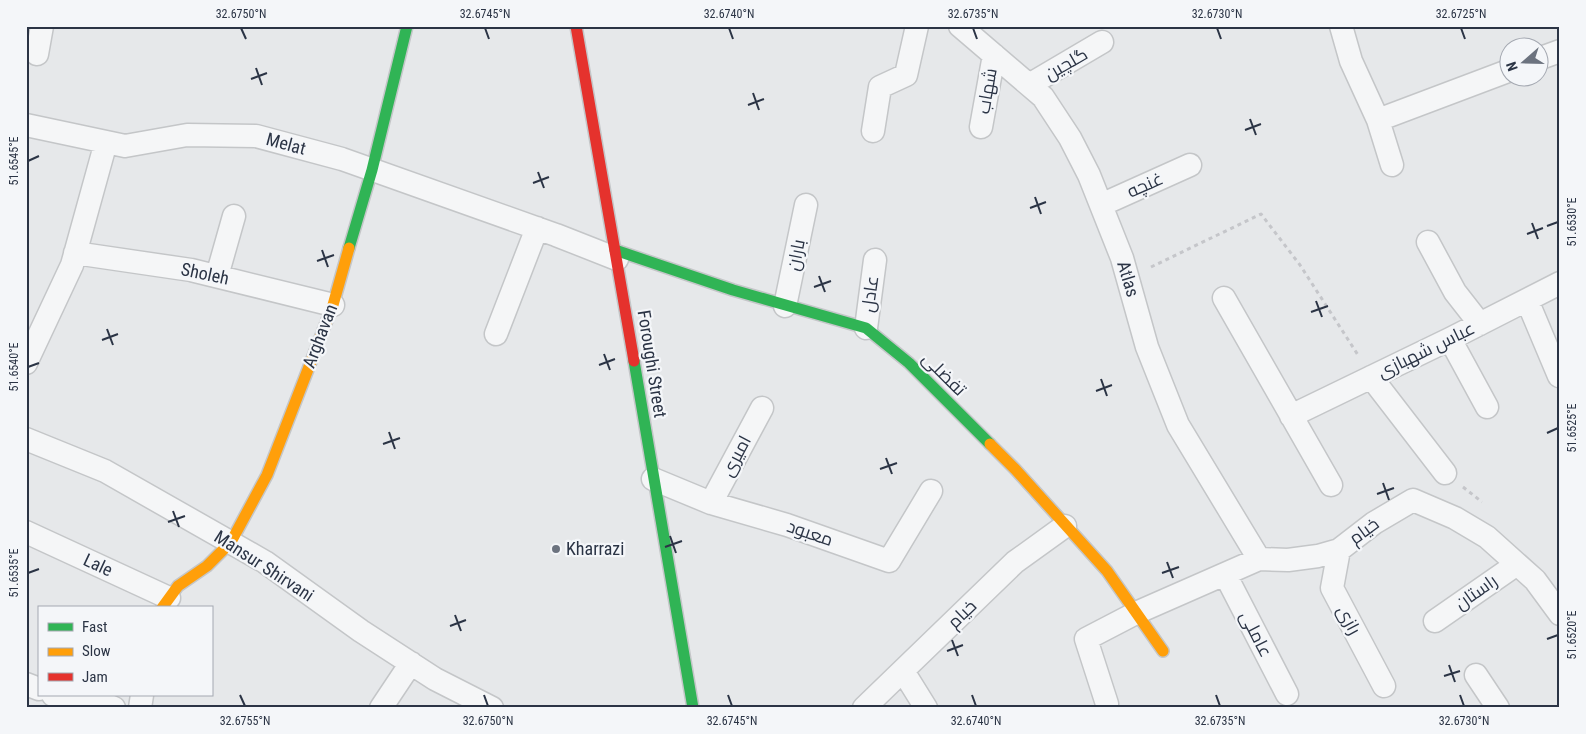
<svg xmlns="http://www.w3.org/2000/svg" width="1586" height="734" viewBox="0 0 1586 734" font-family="'Roboto Condensed',Cairo,sans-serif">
<rect width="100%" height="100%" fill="#e6e8ea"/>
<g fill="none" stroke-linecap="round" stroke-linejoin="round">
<defs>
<path id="street" d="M960,26L1043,97L1070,138L1089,175L1122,258L1147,347L1178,425L1259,559
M1341,26L1351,61L1378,120L1392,165
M37,54L42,26
M1538,59L1560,51
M1029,85L1102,42
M1378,120L1508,71
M26,125L125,146L187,135L256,136L342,159L556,235L617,259
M981,127L994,55
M873,131L880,87L906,75L917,26
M1101,205L1190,165
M1428,242L1455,292L1480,324
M75,253L191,270L333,305
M217,276L234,216
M1224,298L1331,485
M1527,300L1559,376
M785,306L806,205
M866,328L875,260
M496,334L537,228
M1450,339L1487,407
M26,363L72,265L106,142
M1371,377L1445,473
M1291,416L1450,339L1560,283
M26,439L105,471L265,562L361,631L435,679L492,708
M653,479L711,503L787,525L889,561L931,491
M711,503L762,408
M26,532L169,598
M1339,550L1332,588L1384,686
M1225,574L1287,694
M1435,621L1517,564
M903,671L926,708
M1476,675L1498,708
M26,684L39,689
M53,695L101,702L114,708
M1107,704L1086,639L1136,613L1259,559L1288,560L1318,556L1339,550L1374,523L1413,500L1455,518L1487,537L1535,580L1560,614
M140,708L142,695
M381,708L411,663
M864,708L1015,562L1065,526"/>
<path id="fast" d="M349,248L372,170L407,26
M615,250L733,290L866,328L909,363L990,444
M634,361L693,708"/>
<path id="slow" d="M990,444L1015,469L1107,571L1163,651
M162,608L178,586L207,566L231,542L267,475L333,305L349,248"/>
<path id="jam" d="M576,26L634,361"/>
</defs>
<use href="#street" stroke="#c4c6c8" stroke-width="25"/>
<use href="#fast" stroke="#c4c6c8" stroke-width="14"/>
<use href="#slow" stroke="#c4c6c8" stroke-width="14"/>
<use href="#jam" stroke="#c4c6c8" stroke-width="14"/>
<path stroke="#c5c6ca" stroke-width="3" stroke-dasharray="4 4" stroke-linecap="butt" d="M1151,267L1261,214L1300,265L1358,355
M1463,487L1482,502"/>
<use href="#street" stroke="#f5f6f7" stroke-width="22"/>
<use href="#fast" stroke="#30b455" stroke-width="11"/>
<use href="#slow" stroke="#ff9f0a" stroke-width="11"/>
<use href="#jam" stroke="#e5322d" stroke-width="11"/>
</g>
<path fill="none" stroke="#2b3445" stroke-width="2" d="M241,28L246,39M485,28L489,39M729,28L733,39M973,28L977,39M1217,28L1221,39M1461,28L1465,39M256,68L262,85M251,79L267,73M753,93L759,110M748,105L764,99M1250,119L1256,135M1245,130L1261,124M28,161L39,156M538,172L544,188M533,183L549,177M1035,197L1041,214M1030,208L1046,202M1532,223L1538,239M1547,226L1558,222M1527,234L1543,228M322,250L328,267M317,261L334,255M819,276L825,292M814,287L831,281M1316,301L1322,317M1311,312L1328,306M107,329L113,345M102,340L118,334M604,354L610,370M599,365L615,359M28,367L39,363M1101,379L1107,396M1096,391L1112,385M389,432L395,449M1547,433L1558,428M383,444L400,438M886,458L892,474M880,469L897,463M1383,483L1389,500M1377,494L1394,488M173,511L179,527M168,522L185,516M670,536L676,553M665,547L682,541M1167,562L1173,578M28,573L39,569M1162,573L1179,567M455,615L461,631M450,626L466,620M1547,639L1558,635M952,640L958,656M947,651L963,645M1449,665L1455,682M1444,676L1460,671M240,695L245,706M484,695L488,706M728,695L732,706M972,695L976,706M1216,695L1220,706M1460,695L1464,706"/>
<circle fill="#6c737f" stroke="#f4f6f9" stroke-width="2" cx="556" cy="549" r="5"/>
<g text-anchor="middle" stroke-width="4.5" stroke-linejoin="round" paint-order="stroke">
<g font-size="18" fill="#2b3445" stroke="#f4f6f9">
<text transform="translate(1066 64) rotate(-30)" y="6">گلچین</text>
<text transform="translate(987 91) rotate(-80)" y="6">شهاب</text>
<text transform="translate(286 144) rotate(15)" y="6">Melat</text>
<text transform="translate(1145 185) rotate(-24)" y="6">غنچه</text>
<text transform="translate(796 255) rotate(-79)" y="6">باران</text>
<text transform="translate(205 274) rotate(12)" y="6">Sholeh</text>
<text transform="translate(1128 279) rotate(73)" y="6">Atlas</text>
<text transform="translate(870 294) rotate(-82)" y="6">عادل</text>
<text transform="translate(320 336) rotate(-69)" y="6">Arghavan</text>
<text transform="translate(1426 350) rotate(-26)" y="6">عباس شهبازی</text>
<text transform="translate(652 364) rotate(81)" y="6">Foroughi Street</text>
<text transform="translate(944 374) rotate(45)" y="6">تفضلی</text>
<text transform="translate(736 456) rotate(-62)" y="6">امیری</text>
<text transform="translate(1364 531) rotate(-36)" y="6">خیام</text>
<text transform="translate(810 533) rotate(19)" y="6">معبود</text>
<text transform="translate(98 565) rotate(25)" y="6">Lale</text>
<text transform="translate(264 566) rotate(33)" y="6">Mansur Shirvani</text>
<text transform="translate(1476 592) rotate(-35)" y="6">راستان</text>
<text transform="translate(962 614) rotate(-44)" y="6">خیام</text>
<text transform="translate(1349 620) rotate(62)" y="6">رازی</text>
<text transform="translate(1256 634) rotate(63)" y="6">عاملی</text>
</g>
<g font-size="18" fill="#2b3445" stroke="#f4f6f9" text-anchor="start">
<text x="566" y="555">Kharrazi</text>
</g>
</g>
<rect width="1586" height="734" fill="none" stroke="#f4f6f9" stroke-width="55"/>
<rect x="38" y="606" width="175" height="90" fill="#f4f6f9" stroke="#a4a8b1"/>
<rect x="48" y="623" width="25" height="8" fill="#30b455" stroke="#a4a8b1"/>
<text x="82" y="632" font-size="15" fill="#2b3445">Fast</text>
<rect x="48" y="648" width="25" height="8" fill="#ff9f0a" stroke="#a4a8b1"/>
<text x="82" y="656" font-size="15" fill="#2b3445">Slow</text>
<rect x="48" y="673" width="25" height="8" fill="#e5322d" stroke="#a4a8b1"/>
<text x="82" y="682" font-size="15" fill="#2b3445">Jam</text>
<g transform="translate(1524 62) rotate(250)"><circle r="24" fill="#f4f6f9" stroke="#a4a8b1"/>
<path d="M0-4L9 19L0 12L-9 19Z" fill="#6c737f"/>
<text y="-8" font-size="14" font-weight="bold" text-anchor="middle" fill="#2b3445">N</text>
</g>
<rect x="28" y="28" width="1530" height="678" fill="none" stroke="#2b3445" stroke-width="2"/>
<g font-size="12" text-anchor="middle" fill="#2b3445">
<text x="241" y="18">32.6750°N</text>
<text x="485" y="18">32.6745°N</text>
<text x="729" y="18">32.6740°N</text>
<text x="973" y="18">32.6735°N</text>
<text x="1217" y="18">32.6730°N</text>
<text x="1461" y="18">32.6725°N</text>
<text transform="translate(14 161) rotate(-90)" y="4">51.6545°E</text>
<text transform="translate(1572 222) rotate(-90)" y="4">51.6530°E</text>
<text transform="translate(14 367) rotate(-90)" y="4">51.6540°E</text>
<text transform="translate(1572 428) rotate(-90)" y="4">51.6525°E</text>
<text transform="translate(14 573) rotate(-90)" y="4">51.6535°E</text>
<text transform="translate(1572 635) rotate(-90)" y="4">51.6520°E</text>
<text x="245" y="725">32.6755°N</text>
<text x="488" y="725">32.6750°N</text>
<text x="732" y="725">32.6745°N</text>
<text x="976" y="725">32.6740°N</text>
<text x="1220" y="725">32.6735°N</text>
<text x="1464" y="725">32.6730°N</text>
</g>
</svg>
